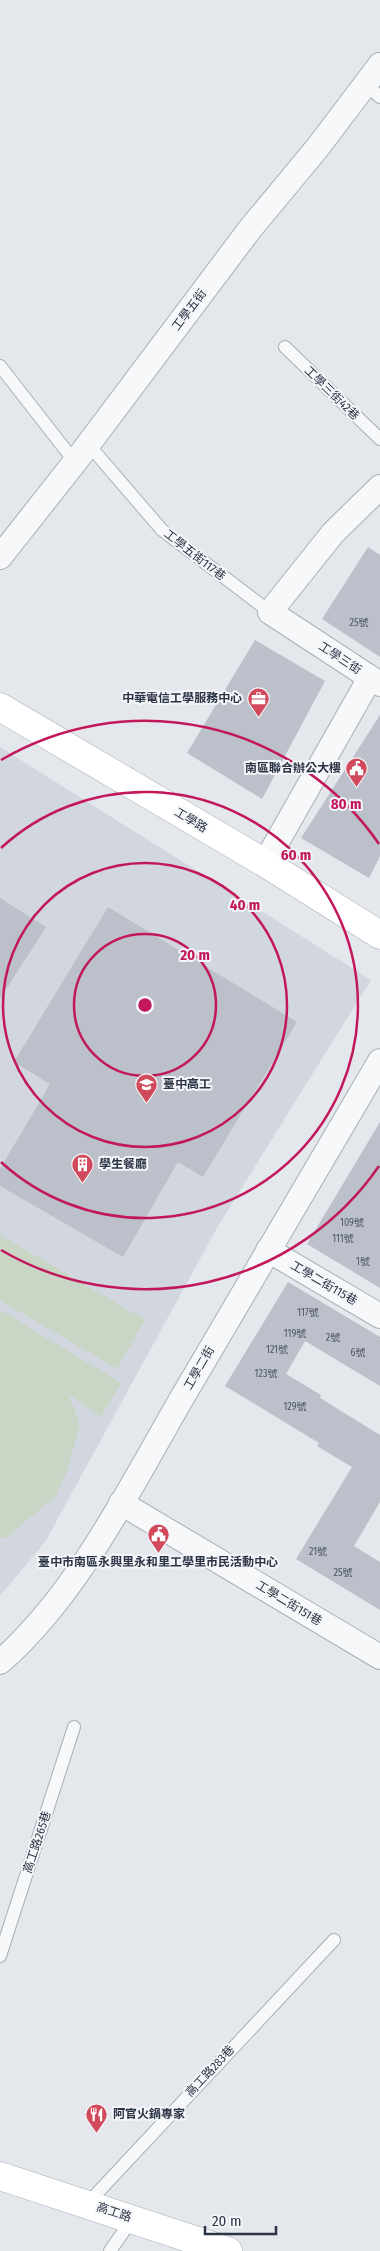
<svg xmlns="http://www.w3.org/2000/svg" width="380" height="2251" viewBox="0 0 380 2251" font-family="'Fira Sans Condensed','Noto Sans TC',sans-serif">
<rect width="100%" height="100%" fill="#e4e7ec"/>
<path fill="#d2d6de" d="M0,747L371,980L218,1226L45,1542L0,1596Z"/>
<path fill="#c9d6c5" d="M0,1235L145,1320L117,1369L0,1300Z
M0,1310L121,1383L101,1417L68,1394L80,1425L67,1471L56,1496L7,1537L0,1539Z"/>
<path fill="#bbc0ca" d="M368,547L380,555V657L322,619Z
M255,640L325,681L262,799L187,753Z
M380,715V856L369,878L301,838Z
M0,898L46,927L0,999Z
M108,907L297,1022L203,1177L178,1162L123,1257L0,1186V1169L50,1084L14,1062Z
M380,1122V1288L307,1244Z
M288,1282L380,1337V1386L305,1341L286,1374L321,1395L320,1398L380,1435V1502L354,1546L380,1562V1610L296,1559L352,1467L317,1446L319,1443L225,1386Z"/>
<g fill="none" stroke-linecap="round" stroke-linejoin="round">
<defs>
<path id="lane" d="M366,84L380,97
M285,347L380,439
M0,366L75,462
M88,444L162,530L270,612
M0,1956L74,1727
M87,2204L334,1940
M110,2251L133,2218"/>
<path id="street" d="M380,487L333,533L270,612L380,684
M0,557L75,462L250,229L318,147L380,65
M265,863L370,678
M268,1250L380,1316
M121,1503L380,1657
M0,1662C76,1596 129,1490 179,1403C246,1288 313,1174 380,1061"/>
<path id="secondary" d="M0,707L265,863L380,935
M0,2176L228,2251"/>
</defs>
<use href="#lane" stroke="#a9aeb7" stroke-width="14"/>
<use href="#street" stroke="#a9aeb7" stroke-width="26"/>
<use href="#secondary" stroke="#a9aeb7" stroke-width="29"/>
<use href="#lane" stroke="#f7f8fa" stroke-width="12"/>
<use href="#street" stroke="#f7f8fa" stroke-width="24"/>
<use href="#secondary" stroke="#fff" stroke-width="28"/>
</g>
<g fill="none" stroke="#c2185b" stroke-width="2.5">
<circle cx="145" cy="1005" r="71"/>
<circle cx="145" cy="1005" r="142"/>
<path d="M1 848A213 213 0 1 1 1 1162"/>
<path d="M379 1166A284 284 0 0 1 1 1250M1 760A284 284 0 0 1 379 844"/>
</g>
<defs>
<symbol id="office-pin" viewBox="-11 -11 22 30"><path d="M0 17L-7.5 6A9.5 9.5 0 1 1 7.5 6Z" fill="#d1495b" stroke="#f4f6f9"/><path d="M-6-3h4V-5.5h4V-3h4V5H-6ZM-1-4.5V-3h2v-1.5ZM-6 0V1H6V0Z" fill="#fff"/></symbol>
<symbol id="civic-pin" viewBox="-11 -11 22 30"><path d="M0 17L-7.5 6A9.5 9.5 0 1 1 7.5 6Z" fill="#d1495b" stroke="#f4f6f9"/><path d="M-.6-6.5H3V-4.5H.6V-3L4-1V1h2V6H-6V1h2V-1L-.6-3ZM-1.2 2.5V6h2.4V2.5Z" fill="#fff"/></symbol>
<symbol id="school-pin" viewBox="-11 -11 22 30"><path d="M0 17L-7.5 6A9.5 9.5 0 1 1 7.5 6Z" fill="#d1495b" stroke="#f4f6f9"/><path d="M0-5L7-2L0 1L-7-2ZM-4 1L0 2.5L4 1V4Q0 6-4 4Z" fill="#fff"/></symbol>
<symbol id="building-pin" viewBox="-11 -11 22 30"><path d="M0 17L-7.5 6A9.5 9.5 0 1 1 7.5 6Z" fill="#d1495b" stroke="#f4f6f9"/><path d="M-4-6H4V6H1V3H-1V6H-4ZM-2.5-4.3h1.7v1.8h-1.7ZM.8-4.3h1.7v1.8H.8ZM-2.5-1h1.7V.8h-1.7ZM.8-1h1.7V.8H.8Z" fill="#fff"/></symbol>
<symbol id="restaurant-pin" viewBox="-11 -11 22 30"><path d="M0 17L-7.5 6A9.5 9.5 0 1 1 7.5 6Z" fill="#d1495b" stroke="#f4f6f9"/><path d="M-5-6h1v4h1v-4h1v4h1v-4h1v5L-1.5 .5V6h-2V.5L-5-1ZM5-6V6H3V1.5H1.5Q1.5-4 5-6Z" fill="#fff"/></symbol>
</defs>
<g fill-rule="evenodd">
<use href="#office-pin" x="246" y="686" width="25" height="34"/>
<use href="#civic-pin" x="344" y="756" width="25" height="34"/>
<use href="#school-pin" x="134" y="1072" width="25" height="34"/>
<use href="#building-pin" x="70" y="1152" width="25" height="34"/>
<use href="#civic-pin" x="146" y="1522" width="25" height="34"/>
<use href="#restaurant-pin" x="84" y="2102" width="25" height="34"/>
</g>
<g text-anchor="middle" stroke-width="4" stroke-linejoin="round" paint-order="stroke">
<g font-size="10" fill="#4f5766">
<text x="359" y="626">25號</text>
<text x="352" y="1226">109號</text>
<text x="343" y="1242">111號</text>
<text x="363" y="1265">1號</text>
<text x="308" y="1316">117號</text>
<text x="295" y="1337">119號</text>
<text x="333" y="1341">2號</text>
<text x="277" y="1353">121號</text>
<text x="358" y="1356">6號</text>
<text x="266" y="1377">123號</text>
<text x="295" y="1410">129號</text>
<text x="318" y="1555">21號</text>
<text x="343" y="1576">25號</text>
</g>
<g font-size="12" fill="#2b3445" stroke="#f4f6f9">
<text transform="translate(189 310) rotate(-53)" y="4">工學五街</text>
<text transform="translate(332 393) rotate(44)" y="4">工學三街42巷</text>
<text transform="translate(195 555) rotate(38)" y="4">工學五街117巷</text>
<text transform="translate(340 658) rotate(33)" y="4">工學三街</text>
<text transform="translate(191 820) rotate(31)" y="4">工學路</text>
<text transform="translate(324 1283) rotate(30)" y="4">工學二街115巷</text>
<text transform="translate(199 1368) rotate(-60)" y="4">工學二街</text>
<text transform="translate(289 1603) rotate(31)" y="4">工學二街151巷</text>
<text transform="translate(37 1842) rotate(-72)" y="4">高工路265巷</text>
<text transform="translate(210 2071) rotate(-47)" y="4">高工路283巷</text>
<text transform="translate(114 2212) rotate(18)" y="4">高工路</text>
</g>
<g font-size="12" font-weight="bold" fill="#2b3445" stroke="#f4f6f9" text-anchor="start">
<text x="242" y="702" text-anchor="end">中華電信工學服務中心</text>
<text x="341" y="772" text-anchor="end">南區聯合辦公大樓</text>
<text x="163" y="1088">臺中高工</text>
<text x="99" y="1168">學生餐廳</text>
<text x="158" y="1566" text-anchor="middle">臺中市南區永興里永和里工學里市民活動中心</text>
<text x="113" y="2118">阿官火鍋專家</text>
</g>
</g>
<circle cx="145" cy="1005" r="8" fill="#c2185b" stroke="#f4f6f9" stroke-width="2.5"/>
<g font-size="15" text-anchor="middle" font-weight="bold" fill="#c2185b" stroke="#f4f6f9" stroke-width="4" stroke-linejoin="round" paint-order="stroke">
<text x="346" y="809">80 m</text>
<text x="296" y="860">60 m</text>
<text x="245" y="910">40 m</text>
<text x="195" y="960">20 m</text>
</g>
<path d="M205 2226v8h71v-8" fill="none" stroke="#2b3445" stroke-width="2.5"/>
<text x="212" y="2226" font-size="15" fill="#2b3445" stroke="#f4f6f9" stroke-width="4" paint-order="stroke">20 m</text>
</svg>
